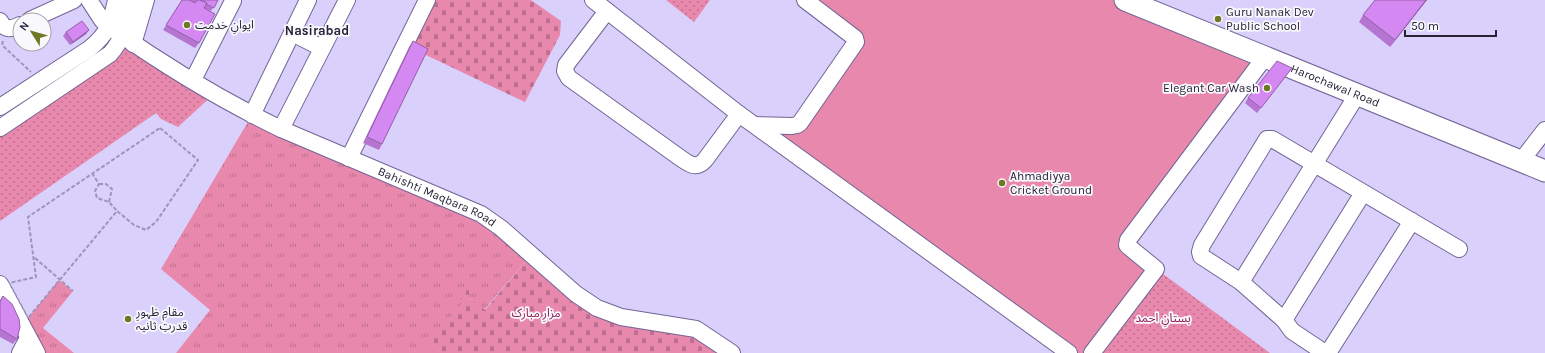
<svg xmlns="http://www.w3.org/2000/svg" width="1545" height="353" viewBox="0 0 1545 353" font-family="Karla,'Noto Sans Arabic',sans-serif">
<defs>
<pattern id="grass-tufts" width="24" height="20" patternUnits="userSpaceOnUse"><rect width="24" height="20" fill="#e888ad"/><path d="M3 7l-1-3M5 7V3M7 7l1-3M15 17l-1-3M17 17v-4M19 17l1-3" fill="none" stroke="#bc6f8e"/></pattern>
<pattern id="cemetery-stones" width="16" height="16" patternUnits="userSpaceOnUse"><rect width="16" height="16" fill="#e888ad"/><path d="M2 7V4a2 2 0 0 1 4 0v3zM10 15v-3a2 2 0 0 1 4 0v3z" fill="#bc6f8e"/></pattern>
<pattern id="park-dots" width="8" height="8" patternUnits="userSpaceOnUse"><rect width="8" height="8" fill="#e888ad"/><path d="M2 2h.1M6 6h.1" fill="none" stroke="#bc6f8e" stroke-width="1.8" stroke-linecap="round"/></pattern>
</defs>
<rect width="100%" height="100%" fill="#dad0fc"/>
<path fill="url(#grass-tufts)" d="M252,115L481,214L531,255L484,310L469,298L464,302L429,343L439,351L438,353H176L210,310L161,269Z
M59,280L73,291L43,328L74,353H39L28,338V318Z"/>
<path fill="url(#cemetery-stones)" d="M427,0H531L561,21L560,35L525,102L409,47Z
M531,255L613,314L685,326L722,353H437L439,351L428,343L464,302L460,298L461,293L469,288V298L485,310Z"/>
<path fill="url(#park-dots)" d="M666,0H710L694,22Z
M119,43L215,93L178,127L161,119L156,113L0,221V128Z
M1155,268L1270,353H1088Z"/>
<path fill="#e888ad" d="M805,0H1125L1265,57L1128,240L1154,266L1092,353H1069L755,125L792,126L854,45Z"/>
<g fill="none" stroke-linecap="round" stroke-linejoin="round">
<path stroke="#9f7ced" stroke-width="3.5" d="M99,50L108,44
M50,85L69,71"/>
<defs>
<g id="minor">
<path id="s1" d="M89,0L102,20L114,30C167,67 223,101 281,129L481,214L501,228L576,294L597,308L621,317L696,329L732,353"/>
<path d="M593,0L739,114L1069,353"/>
<path d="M607,11L566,65L565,71L569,78L679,157C689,164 696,170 705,160L739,114"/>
<path d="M30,20L74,0"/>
<path d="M0,21C5,31 12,29 20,25"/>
<path d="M292,33L322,48"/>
<path d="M133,44L146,0"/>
<path d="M193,80L233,1"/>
<path d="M0,107L89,49C108,34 111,23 116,0"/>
<path d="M252,115L308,0"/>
<path d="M755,125L792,126L797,125L800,123L856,42L855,38L805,0"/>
<path d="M0,128L110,54C124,39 127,20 131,0"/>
<path d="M281,129L347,0"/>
<path d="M349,158L427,0"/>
<path d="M1521,161L1545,130"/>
<path d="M1241,282L1357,95"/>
<path d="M0,284L37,353"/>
<path d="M1284,320L1363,193"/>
<path d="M20,353L28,338"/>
<path d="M1092,353L1156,269L1129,247L1127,245L1128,240L1265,57"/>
<path d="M1325,353L1292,331L1284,320L1241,282L1201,256L1200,252L1202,245L1267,139H1272L1459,249"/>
<path d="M1328,353L1412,221"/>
</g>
<g id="major">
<path id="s2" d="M1125,0L1545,171"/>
</g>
</defs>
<use href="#minor" stroke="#726595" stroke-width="18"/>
<use href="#major" stroke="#726595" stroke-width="23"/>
<path stroke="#9e95b9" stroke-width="2" stroke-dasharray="4 2" stroke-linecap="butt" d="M3,41L2,45L31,72
M160,128L198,160L156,222L146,230L134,225L117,211L28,318L9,283L36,277L28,217Z
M92,173L99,184L95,191L97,198L109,202L117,211
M99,184H106L112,189L109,202
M35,258L73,291"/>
<use href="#minor" stroke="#fff" stroke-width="16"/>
<use href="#major" stroke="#fff" stroke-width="21"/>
</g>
<path fill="#b675d0" d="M182,0H218L211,11L204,8L199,43L195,48L163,30Z
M1427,0L1390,47L1359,22L1363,15Z
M66,32L86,34L70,45L63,36Z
M413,41L382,144L379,150L363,143L409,47Z
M1292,68L1257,113L1245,103L1248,98Z
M3,296L17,339L13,344L0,337V300Z"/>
<path fill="#945fa9" d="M1426,0H1427L1390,47L1395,40Z
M89,30L86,34L70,45L73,42Z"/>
<path fill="#d488f2" stroke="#945fa9" d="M182,0H189L195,3L197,0H200L207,3L204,8L215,14L199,43L166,25Z
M200,0H218L214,8L206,4L207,3Z
M1375,0H1426L1395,40L1363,15Z
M82,21L89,30L73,42L66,32Z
M413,41L428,49L382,144L367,137Z
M1277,61L1292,68L1261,108L1248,98Z
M3,296L12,304L19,319L20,327L17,339L0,329V302Z"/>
<g fill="#6e7822" stroke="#f9f8fd" stroke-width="1.5">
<circle cx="1218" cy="19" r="4"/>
<circle cx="187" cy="25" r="4"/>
<circle cx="1267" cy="88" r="4"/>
<circle cx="1002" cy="183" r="4"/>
<circle cx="128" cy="319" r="4"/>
</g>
<g text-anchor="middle" stroke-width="3.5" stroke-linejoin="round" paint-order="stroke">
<g font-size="12" fill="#272236" stroke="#f9f8fd" text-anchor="start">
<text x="1226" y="16">Guru Nanak Dev<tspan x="1226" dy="14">Public School</tspan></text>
<text x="195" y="29">ایوانِ خدمت</text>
<text x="1259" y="92" text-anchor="end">Elegant Car Wash</text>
<text x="1010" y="180">Ahmadiyya<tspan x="1010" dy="14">Cricket Ground</tspan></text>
<text x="136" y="316">مقامِ ظہورِ<tspan x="136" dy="14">قدرتِ ثانیہ</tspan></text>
</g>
<g font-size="12" fill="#272236" stroke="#f9f8fd">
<text dy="4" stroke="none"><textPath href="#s2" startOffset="227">Harochawal Road</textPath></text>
<text dy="4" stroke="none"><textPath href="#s1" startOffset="404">Bahishti Maqbara Road</textPath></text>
</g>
<g font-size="12" fill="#8f1d56" stroke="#f9f8fd">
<text x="536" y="317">مزارِ مبارک</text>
<text x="1163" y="322">بستانِ احمد</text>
</g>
<g font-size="13" font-weight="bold" fill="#272236" stroke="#f9f8fd">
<text x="317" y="35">Nasirabad</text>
</g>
</g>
<g transform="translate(32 32) rotate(307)"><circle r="19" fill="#f9f8fd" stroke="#a5a2ad"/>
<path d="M0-3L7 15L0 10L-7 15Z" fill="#6e7822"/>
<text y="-6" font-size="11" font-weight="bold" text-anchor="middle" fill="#272236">N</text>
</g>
<path d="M1405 30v6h91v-6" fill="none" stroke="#272236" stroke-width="2"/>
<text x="1411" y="30" font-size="12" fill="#272236" stroke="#f9f8fd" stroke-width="3" paint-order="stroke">50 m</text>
</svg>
